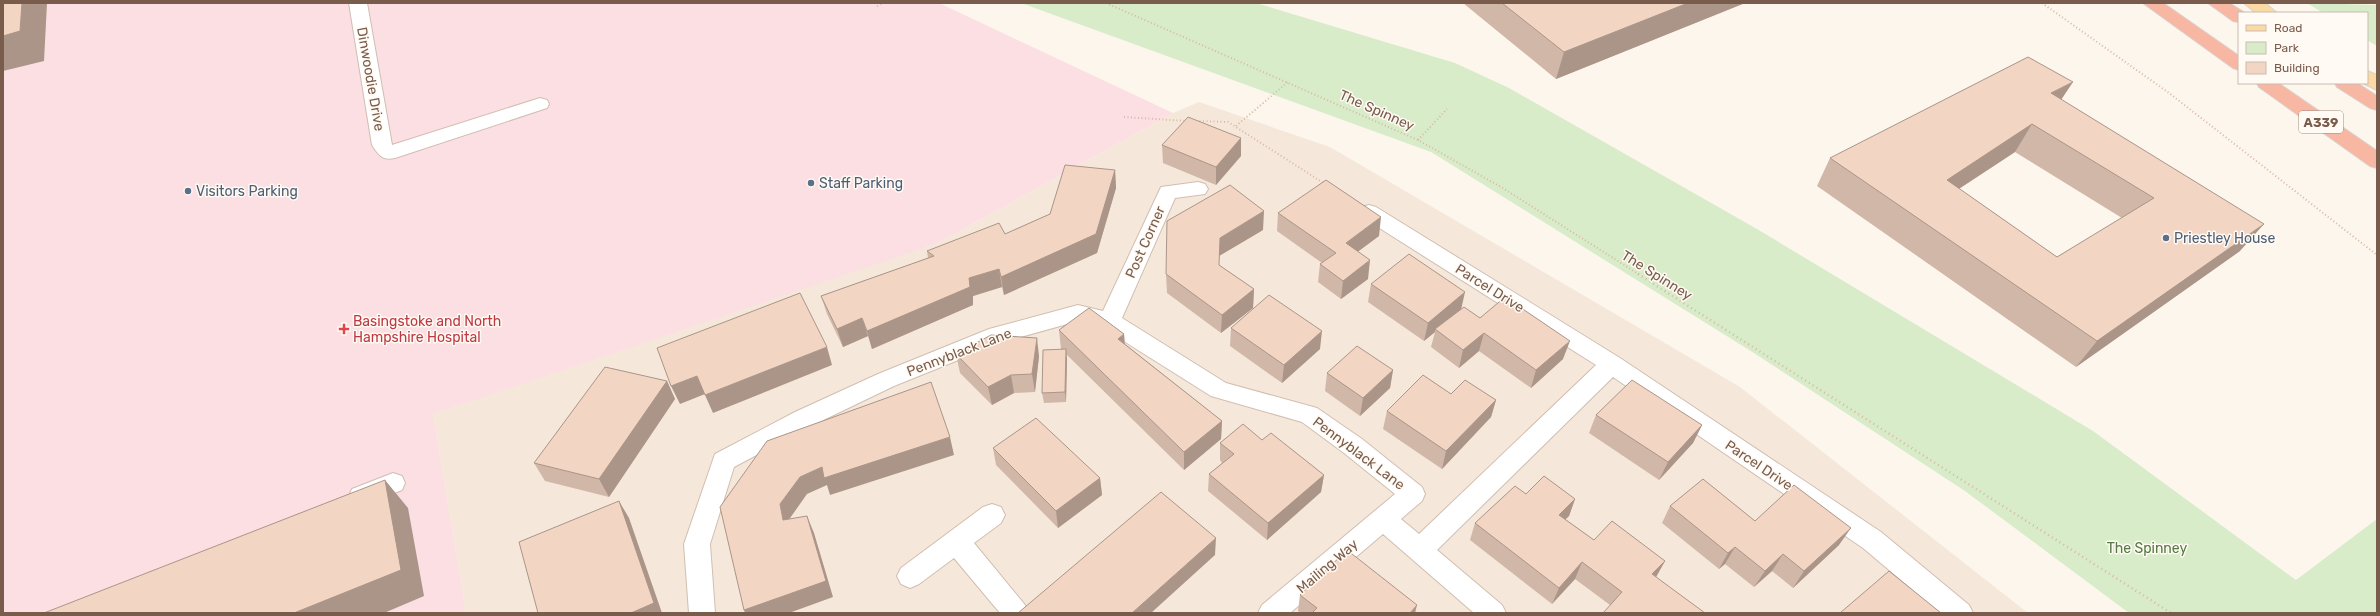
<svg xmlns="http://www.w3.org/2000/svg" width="2380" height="616" viewBox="0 0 2380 616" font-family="Rubik,sans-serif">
<rect width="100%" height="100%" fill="#fdf6ec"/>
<path fill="#f5e8da" d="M1199,102L1330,147L1740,387L2028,613H466L433,414L642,340L936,244L1173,113Z"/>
<path fill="#fbdfe3" d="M3,3H939L1173,113L936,244L433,414L466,613H3Z"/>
<path fill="#d8ecc9" d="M1021,3H1256L1455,63L1509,88L1757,229L2093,431L2296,580L2377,519V613H2129L1965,491L1754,353L1431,152Z
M2307,3L2377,5V46L2367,40V13H2323Z"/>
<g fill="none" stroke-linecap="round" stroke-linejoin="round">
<defs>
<path id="minor" d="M349,3H367L392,145L540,98L547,100L549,104L547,108L395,158C382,161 379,155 372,145Z
M1198,182L1205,184L1208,189L1205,194L1175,198L1122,318L1226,383L1317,408L1362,439L1422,487L1425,494L1422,501L1401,519L1419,534L1596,365L1362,217L1359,212L1362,207L1369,205L1376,207L1620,358L1881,532L1969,605L1973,613H1940L1863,548L1613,377L1437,550L1502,605L1506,613H1474L1383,534L1290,613H1258L1262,605L1395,494L1344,453L1302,422L1211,396L1103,328L1078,321L1003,342L894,386L811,426L734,467L710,544L715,613H689L684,544L715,454L795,412L878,374L989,329L1078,305L1103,311L1161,187Z
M393,473L402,476L405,483L402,490L361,506L352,503L349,496L352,489Z
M992,504L1001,507L1005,515L1001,523L974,543L1025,605L1029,613H1000L954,558L919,584L910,588L901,584L897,576L901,568L983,507Z"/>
<path id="major" d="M2244,3H2265L2277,13H2256Z
M2367,71L2377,75V90L2363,83H2367Z"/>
<path id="highway" d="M2143,3H2163L2239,56V70L2233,68Z
M2208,3H2229L2245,13H2239V22L2233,21Z
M2257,83H2278L2377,151V168L2370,166L2259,87Z
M2335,83H2357L2377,96V110L2370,108L2337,87Z"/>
</defs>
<use href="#minor" stroke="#d1beb0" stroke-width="2"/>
<use href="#major" stroke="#dad1cd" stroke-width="2"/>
<use href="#highway" stroke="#dad1cd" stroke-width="2"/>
<path stroke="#d9b8a5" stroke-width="2" stroke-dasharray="1 2.5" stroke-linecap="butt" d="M1106,3L1418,140L1501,187L1640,275
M2042,3L2169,93L2377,255
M877,6L883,3
M1124,117L1187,121
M1196,121L1228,122L1325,184
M1236,126L1288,82
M1418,140L1447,109"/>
<path stroke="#d9b8a5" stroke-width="2.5" stroke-dasharray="1 3.5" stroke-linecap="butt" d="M1638,274L2171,613"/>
<use href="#minor" fill="#fff" fill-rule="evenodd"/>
<use href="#major" fill="#fbd9a5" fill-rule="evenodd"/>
<use href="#highway" fill="#f7b7a3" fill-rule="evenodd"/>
</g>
<path fill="#d1b7a8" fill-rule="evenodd" d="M1463,3H1745L1556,79Z
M2062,100L2240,251L2076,367L1817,186L1830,158ZM2015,152L2122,218L2057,257L1959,189Z
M1241,138V156L1216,185L1163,163L1162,145Z
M1115,170L1116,188L1097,253L1004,295L1002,287L973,296V305L872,349L868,336L843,347L827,314L821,296L928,258L927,251L1005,234L1050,214Z
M1278,213L1379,236L1358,251L1368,279L1341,299L1318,282L1320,264L1322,263L1277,231Z
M1263,230L1219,256V265L1254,289L1253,308L1221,333L1167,293L1166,274Z
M1371,284L1461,309L1563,359L1531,388L1479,351L1459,368L1431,347L1435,332L1424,341L1368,302Z
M1231,328L1320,349L1282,383L1230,346Z
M1059,330L1124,334L1125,344L1222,421L1221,439L1184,470L1066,354L1067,359L1066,402L1044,403L1042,393L1061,349Z
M956,354L1039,356L1035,392L1014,393L992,405L960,373Z
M1393,370L1390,388L1360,416L1325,391L1327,373Z
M667,381L675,399L609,497L545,481L534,463Z
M1451,394L1496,400L1491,417L1442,469L1383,429L1387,411Z
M1596,415L1702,425L1693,443L1659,480L1589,433Z
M1262,440L1324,475L1321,492L1267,540L1208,491L1209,474L1222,463L1220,460V443Z
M993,448L1100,478L1102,495L1058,528L996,465Z
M1526,494L1575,499L1569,516L1565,519L1594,540L1665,561L1656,577L1610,605L1575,579L1552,604L1470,540L1475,523Z
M1670,506L1755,521L1839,545L1793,588L1772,571L1754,587L1725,564L1719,569L1662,523Z
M1300,595L1415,613H1300L1298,611Z"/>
<path fill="#aa9588" d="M22,3H47L44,61L3,71V36Z
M1688,3H1745L1556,79L1564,52Z
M2073,82L2055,109L2051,93Z
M2032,124L2015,152L1931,207L1947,180Z
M1241,138V156L1216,185V167Z
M1115,170L1116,188L1097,253L1004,295L1001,277Z
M1264,211L1263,230L1219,256L1220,238Z
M1381,217L1379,236L1344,262L1346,243Z
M2264,224L2240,251L2076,367L2097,341Z
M1370,260L1368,279L1341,299L1343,281Z
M999,269L1002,287L973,296V305L872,349L867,331L969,278Z
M1254,289L1253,308L1221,333L1222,315Z
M1465,292L1461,310L1435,329V332L1424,341L1428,323Z
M862,318L868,336L843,347L837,329Z
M1322,331L1320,349L1282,383L1284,365Z
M1484,333L1479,351L1459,368L1463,350Z
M1124,334L1125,352L1118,339Z
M1037,338L1039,356L1035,392L1032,374Z
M1570,341L1563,359L1531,388L1536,370Z
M827,347L832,365L713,413L705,395Z
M1066,349L1067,359L1066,402L1065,392Z
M1393,370L1390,388L1360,416L1363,398Z
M1011,375L1014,393L992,405L988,387Z
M697,376L705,394L680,404L671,386Z
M667,381L675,399L609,497L599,479Z
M1496,400L1491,417L1442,469L1446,451Z
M1222,421L1221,439L1184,470V452Z
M1702,425L1693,443L1659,480L1668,462Z
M950,437L954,455L830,495L827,485L807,494L788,521L783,520L780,504L800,477L822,467Z
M1324,475L1321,492L1267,540L1268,523Z
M1100,478L1102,495L1058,528L1056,511Z
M385,480L408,508L424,596L384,613H294Z
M1575,499L1569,516L1553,532L1559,515Z
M619,501L629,518L662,613H631Z
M807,516L814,533L833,597L789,613H745L744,610Z
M1851,528L1839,545L1793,588L1804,571Z
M1216,538L1215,555L1151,613H1132Z
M1735,547L1725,564L1719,569L1728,553Z
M1783,554L1772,571L1754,587L1765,571Z
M1665,561L1656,577L1652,574Z
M1582,562L1575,579L1552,604L1559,588Z
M1417,605L1415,613H1410Z"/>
<path fill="#f3d5c3" stroke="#aa9588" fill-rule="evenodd" d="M3,3H22L20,31L3,36Z
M1502,3H1688L1564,52Z
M2028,57L2073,82L2051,93L2264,224L2097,341L1830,158ZM2032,124L2154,198L2057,257L1947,180Z
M1188,117L1241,138L1216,167L1162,145Z
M1065,165L1115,170L1096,234L1001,277L999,269L969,278L970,287L867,331L862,318L837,329L821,296L934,256L927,251L999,223L1005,234L1050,214Z
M1326,180L1381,217L1346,243L1370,260L1343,281L1320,264L1336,253L1278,213Z
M1230,185L1264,211L1220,238L1219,265L1254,289L1222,315L1166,274L1167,221Z
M1409,254L1465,292L1428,323L1371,284Z
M800,293L827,347L705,395L697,376L671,386L657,348Z
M1269,295L1322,331L1284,365L1231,328Z
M1505,297L1570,341L1536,370L1484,333L1463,350L1435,329L1464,307L1480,318Z
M1089,308L1124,334L1118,339L1222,421L1184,452L1059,330Z
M991,335L1037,338L1032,374L1011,375L988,387L956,354Z
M1357,346L1393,370L1363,398L1327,373Z
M1066,349L1065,392L1042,393L1043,350Z
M605,367L667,381L599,479L534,463Z
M1423,375L1451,394L1465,380L1496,400L1446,451L1387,411Z
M1632,380L1702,425L1668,462L1596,415Z
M931,382L950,437L824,478L822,467L800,477L780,504L783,520L807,516L826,581L744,610L720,507L767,441Z
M1036,418L1100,478L1056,511L993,448Z
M1243,424L1262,440L1271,433L1324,475L1268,523L1209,474L1234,454L1220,443Z
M1544,476L1575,499L1559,515L1594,540L1612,521L1665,561L1652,574L1705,613H1603L1622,592L1582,562L1559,588L1475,523L1515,486L1526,494Z
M1703,479L1755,521L1794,485L1851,528L1804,571L1783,554L1765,571L1735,547L1728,553L1670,506Z
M385,480L401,570L294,613H44Z
M1161,492L1216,538L1132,613H1018Z
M619,501L654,603L631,613H538L519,542Z
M1347,550L1417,605L1410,613H1312L1317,608L1300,595Z
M1889,571L1941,613H1840Z"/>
<g fill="#5c6f8a" stroke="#fffaf3" stroke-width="1.5">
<circle cx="811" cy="183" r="4"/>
<circle cx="188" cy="191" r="4"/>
<circle cx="2166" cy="238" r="4"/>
</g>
<path fill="#e0444e" stroke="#fffaf3" stroke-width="1.5" d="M342 323h4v4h4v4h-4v4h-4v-4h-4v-4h4z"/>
<g text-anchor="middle" stroke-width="3" stroke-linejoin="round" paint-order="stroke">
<rect fill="#fffaf3" stroke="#a28b7f" stroke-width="1" x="2299" y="111" width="44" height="22" rx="3"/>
<g font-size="13" font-weight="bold" fill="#7a5c4d">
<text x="2321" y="127">A339</text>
</g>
<g font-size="14" fill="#7a5c4d" stroke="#fffaf3">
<text transform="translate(371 79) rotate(80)" y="5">Dinwoodie Drive</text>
<text transform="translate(1377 110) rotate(24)" y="5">The Spinney</text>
<text transform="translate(1145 242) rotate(-66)" y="5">Post Corner</text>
<text transform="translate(1657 275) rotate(32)" y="5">The Spinney</text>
<text transform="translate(1490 288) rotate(32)" y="5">Parcel Drive</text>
<text transform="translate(959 352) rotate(-21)" y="5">Pennyblack Lane</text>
<text transform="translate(1359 453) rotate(37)" y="5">Pennyblack Lane</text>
<text transform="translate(1759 465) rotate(34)" y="5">Parcel Drive</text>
<text transform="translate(1327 566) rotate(-40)" y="5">Mailing Way</text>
</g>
<g font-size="14" fill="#4e5e75" stroke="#fffaf3" text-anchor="start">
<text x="819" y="188">Staff Parking</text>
<text x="196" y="196">Visitors Parking</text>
<text x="2174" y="243">Priestley House</text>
</g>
<g font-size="14" fill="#be3a42" stroke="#fffaf3" text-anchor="start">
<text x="353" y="326">Basingstoke and North<tspan x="353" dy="16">Hampshire Hospital</tspan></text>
</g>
<g font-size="14" fill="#537a41" stroke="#fffaf3">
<text x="2147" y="553">The Spinney</text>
</g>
</g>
<rect width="2380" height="616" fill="none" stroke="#7a5c4d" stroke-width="8"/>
<rect x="2238" y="12" width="130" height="72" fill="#fffaf3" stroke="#cabbb1"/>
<rect x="2246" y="25" width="20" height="6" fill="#fbd9a5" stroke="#cabbb1"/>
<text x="2274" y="32" font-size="12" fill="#7a5c4d">Road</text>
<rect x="2246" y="42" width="20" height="12" fill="#d8ecc9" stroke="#cabbb1"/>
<text x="2274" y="52" font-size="12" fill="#7a5c4d">Park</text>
<rect x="2246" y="62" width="20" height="12" fill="#f3d5c3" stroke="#cabbb1"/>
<text x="2274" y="72" font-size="12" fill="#7a5c4d">Building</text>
</svg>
